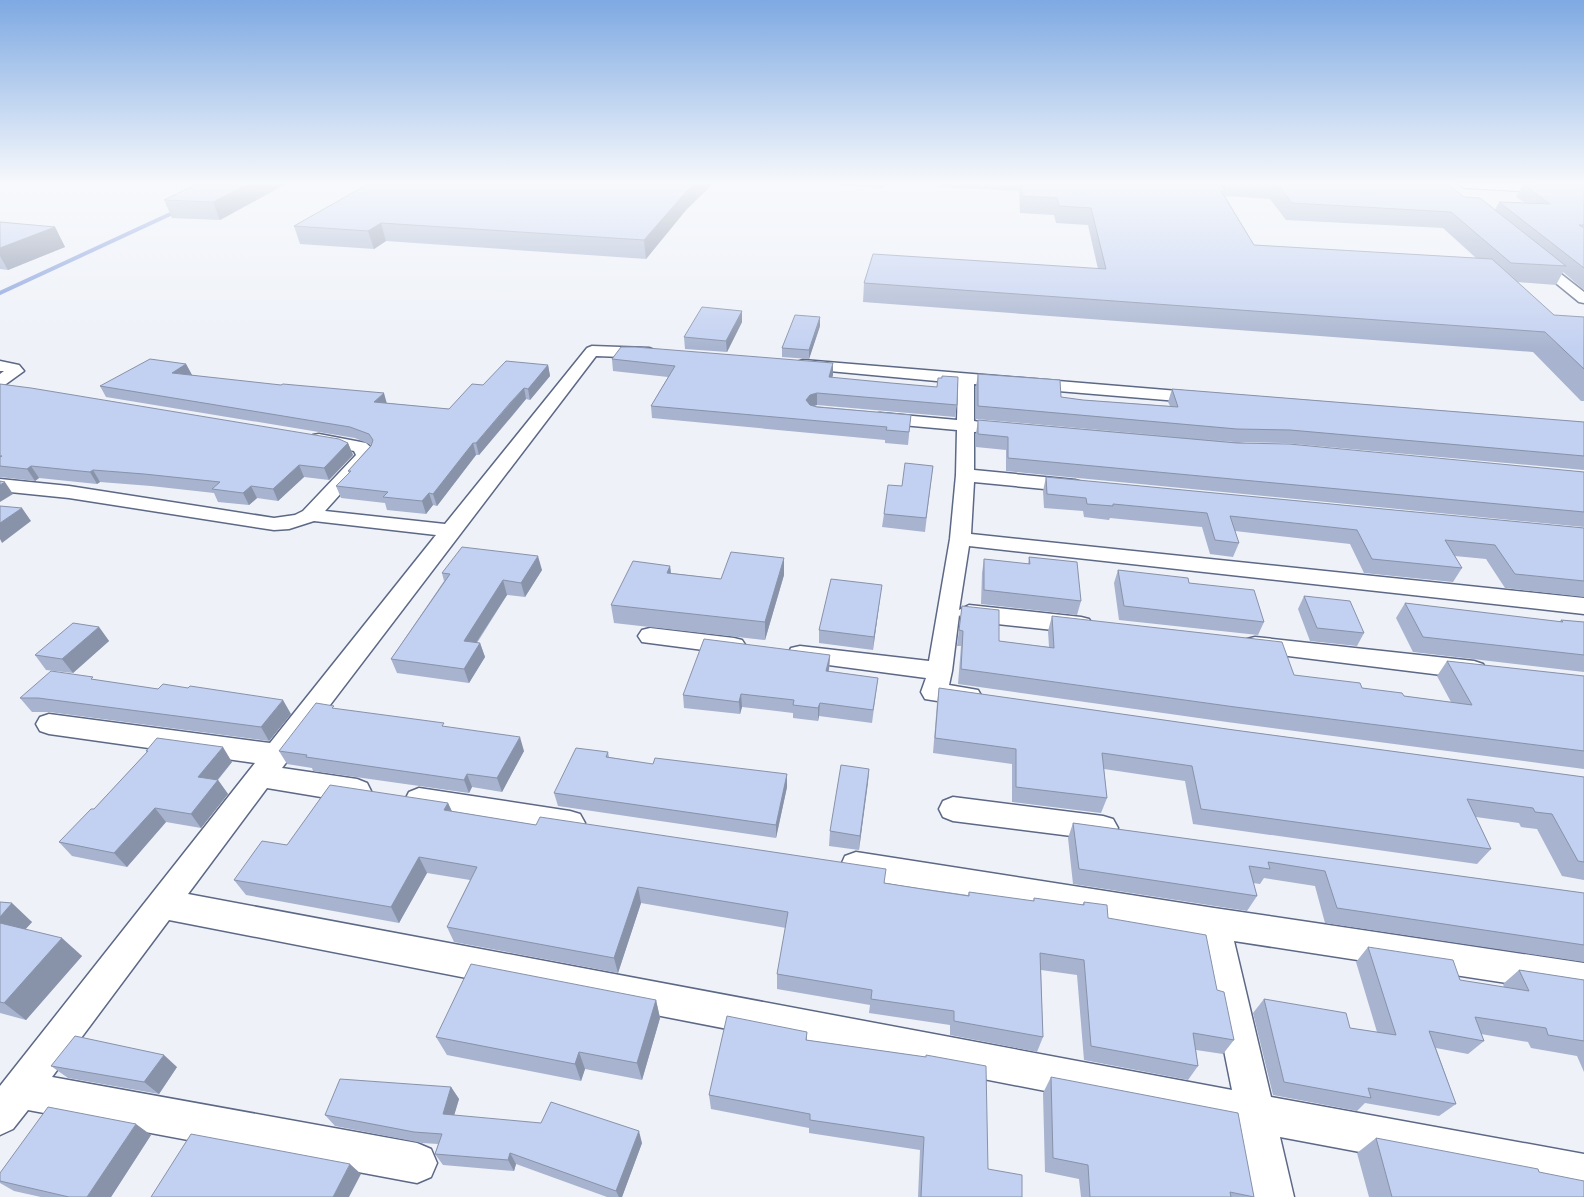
<svg xmlns="http://www.w3.org/2000/svg" width="1584" height="1197" viewBox="0 0 1584 1197" font-family="'Space Grotesk',sans-serif">
<rect width="100%" height="100%" fill="#eef1f8"/>
<g fill="none" stroke-linecap="round" stroke-linejoin="round">
<path stroke="#7f99da" stroke-width="4" d="M0,293L179,210"/>
<defs>
<path id="street" d="M1534,255L1538,256L1584,292V303L1579,302L1530,262L1528,259Z
M592,346L649,348L654,350L657,353L654,356L649,358L596,356L282,768L357,779L367,783L371,791L367,799L357,803L267,788L188,894L1232,1090L1201,936L856,878L845,874L841,865L845,856L856,852L1214,908L1584,963V995L1234,941L1271,1097L1584,1154V1194L1280,1137L1294,1197H1254L1240,1129L169,920L52,1077L417,1143L431,1149L437,1163L431,1177L417,1183L28,1110L13,1129L0,1135V1086L255,763L49,734L40,731L36,724L40,717L49,714L270,743L436,535L314,521L289,529L274,530L69,498L0,491V479L69,486L274,518L295,515L303,511L356,455L354,451L313,443L310,439L313,435L319,434L366,443L375,451L371,460L325,511L445,524L587,348Z
M803,360L1202,393L1208,394L1210,398L1208,402L1202,403L974,384V421L986,423L989,427L986,431L974,432V470L1075,480L1082,482L1085,486L1082,490L1075,492L974,482L971,534L1584,598V614L969,546L959,610L969,605L1081,617L1089,619L1093,625L1089,631L1081,633L969,621L961,618L959,615L952,671L949,685L978,690L982,697L978,704L969,706L925,699L921,692L926,678L791,660L788,654L791,648L800,646L929,661L950,539L956,475L957,430L880,423L874,422L871,418L874,414L880,413L957,420L958,383L797,368L795,365L797,362Z
M0,361L19,365L24,371L6,384L0,386V374L4,371H0Z
M650,628L734,638L742,640L746,646L742,652L734,654L642,642L638,636L642,630Z
M1255,637L1474,661L1483,664L1486,670L1483,676L1474,679L1247,651L1243,645L1247,639Z
M419,788L570,811L580,814L585,823L580,832L570,835L419,812L409,808L405,800L409,792Z
M953,797L1103,816L1113,819L1118,828L1113,837L1103,840L953,821L943,817L939,809L943,801Z"/>
<path id="secondary" d="M1458,184H1536L1584,187V195L1464,188Z"/>
</defs>
<use href="#street" stroke="#5c6885" stroke-width="3"/>
<use href="#secondary" stroke="#5c6885" stroke-width="2"/>
<use href="#street" fill="#fff" fill-rule="evenodd"/>
<use href="#secondary" fill="#fff" fill-rule="evenodd"/>
</g>
<path fill="#a7b3cf" fill-rule="evenodd" d="M197,184H286L220,220L172,218L164,200Z
M817,184H885L884,188Z
M940,184H1448L1464,197L1495,210L1499,202L1525,203L1516,197L1523,184H1584V290L1563,272L1556,285L1518,282L1554,315L1584,317V401H1581L1533,352L863,302L864,283L1098,269L1088,225L1056,223L1054,215L1020,213L1019,191L940,187ZM1225,196L1270,199L1286,220L1443,228L1476,258L1254,245Z
M686,210L646,259L386,241L374,249L300,244L294,226Z
M0,222L55,227L65,247L8,270L0,269Z
M742,311V322L727,352L685,349L684,337Z
M820,326L809,359L782,357V348Z
M612,359L833,375L832,378L957,405L955,417L817,405L814,406L911,415L908,445L885,443V440L652,418L651,406L668,377L613,371Z
M186,364L192,375L387,403L449,409L483,385L548,365L550,376L530,400L526,399L513,415L479,455H476L437,506L433,505L426,514L387,510L385,503L341,498L336,486L349,473L348,471L371,445L355,438L106,397L100,386Z
M978,374L1061,397L1083,400L1170,406L1168,402L1172,389L1584,422V470L1284,443L1232,442L976,419V386Z
M0,384L348,443L353,455L329,480L304,477L278,501L257,498L249,505L218,502L214,493L151,486L100,482L97,484L39,478L35,481L0,477Z
M978,420L1584,472V527L1006,471V450L976,447V433Z
M933,466L925,532L882,527L884,514L902,486Z
M1046,477L1584,528V597L1505,588L1486,559L1455,556L1462,568L1453,582L1364,573L1350,544L1235,531L1239,543L1233,557L1210,554L1202,527L1110,518L1109,520L1084,517L1083,511L1044,508L1043,491Z
M1029,557L1081,601L1077,615L981,604L982,573L984,559L1028,564Z
M670,566L671,573L721,579L784,575L765,640L614,623L611,605Z
M542,570L525,597L507,595L477,643H480L485,657L469,683L397,673L391,659L444,581L442,573Z
M1118,570L1189,583L1264,622L1258,635L1119,620L1114,583Z
M1304,596L1364,633L1357,646L1310,641L1298,609Z
M880,598L873,650L819,643V630Z
M1405,603L1559,622L1561,620L1584,622V672L1413,652L1396,618Z
M962,606L999,641L1049,647L1048,631L1052,616L1294,675L1404,696L1451,702L1437,676L1447,661L1584,676V769L1227,722L958,684L961,646H957Z
M99,627L109,641L73,673L46,670L35,655Z
M830,655L829,671L878,678L872,723L819,716L818,721L793,718V713L742,707L740,714L684,708L683,695Z
M95,680L158,689L188,688L291,714L269,741L49,712H32L20,698Z
M939,688L1234,730L1584,777V880L1562,876L1537,829L1521,827L1519,823L1476,817L1491,849L1477,864L1193,824L1185,781L1104,769L1107,798L1101,813L1012,802V764L933,753L937,703Z
M335,709L446,727L524,751L502,792L472,787L469,793L313,771L312,768L287,764L279,751Z
M146,751L232,762L218,780L228,794L201,828L166,822L127,867L72,856L59,842L94,809L147,752Z
M608,752L609,757L787,787L776,838L558,806L554,793Z
M869,769L859,850L829,846L830,831Z
M448,803L452,811L884,883L968,895L969,892L1033,901L1034,898L1082,905L1084,902L1217,990L1234,1040L1223,1054L1196,1050L1198,1066L1188,1080L1084,1060L1077,975L1041,970L1043,1037L1037,1052L950,1035V1025L869,1013L870,1005L777,989V974L786,928L641,903L618,973L454,942L447,927L470,880L427,873L399,923L246,895L234,880L287,845Z
M1073,823L1584,893V962L1325,923L1315,886L1264,878L1260,884L1253,883L1257,896L1247,911L1073,884L1068,838Z
M0,902L32,922L25,929L82,956L26,1020L0,1013Z
M1368,947L1460,980L1504,987L1503,984L1519,970L1584,980V1072L1577,1056L1531,1048L1528,1042L1481,1034L1484,1041L1468,1054L1436,1048L1456,1104L1439,1116L1365,1103L1357,1111L1273,1095L1253,1013L1264,999L1350,1028L1377,1032L1356,962Z
M656,1000L660,1018L642,1080L585,1069L581,1081L447,1055L436,1037Z
M807,1032V1040L926,1057V1055L988,1169L1022,1197H918L920,1150L809,1133V1128L711,1109L709,1095Z
M51,1066L177,1067L159,1094L68,1078Z
M1051,1077L1254,1197H1081L1079,1179L1045,1172L1043,1093Z
M451,1087L459,1099L454,1115L642,1143L622,1197H607L516,1164L514,1171L443,1165L435,1154L438,1144L422,1143L335,1126L325,1115Z
M151,1135L111,1197H41L14,1191L0,1183V1173Z
M1376,1138L1539,1172L1584,1197H1369L1357,1153Z"/>
<path fill="#8892a9" d="M248,184H286L220,220L213,202Z
M694,184H713L686,210L646,259L644,240L685,193Z
M381,223L386,241L374,249L368,231Z
M55,227L65,247L8,270L0,256V248Z
M742,311V322L727,352L726,341Z
M820,317V326L809,359V350Z
M833,363V375L828,389L829,377Z
M186,364L192,375L172,373Z
M548,365L550,376L530,400L528,389Z
M524,388L526,399L479,455L476,443Z
M384,393L387,404L374,402Z
M817,393V405L810,407L806,400L810,395Z
M348,443L353,455L329,480L324,468Z
M473,443L476,455L437,506L433,494Z
M299,465L304,477L278,501L273,489Z
M31,466L39,478L35,481L27,469Z
M93,470L100,482L97,484L90,472Z
M5,482L13,494L0,502V485Z
M251,486L257,498L249,505L243,493Z
M429,493L433,505L426,514L422,501Z
M22,508L31,521L2,543L0,539V523Z
M538,556L542,570L525,597L521,583Z
M784,558V575L765,640V622Z
M670,566L672,583L667,573Z
M503,580L507,595L468,655L464,641Z
M882,585L880,598L873,650L874,637Z
M99,627L109,641L73,673L62,659Z
M480,643L485,657L469,683L464,669Z
M830,655L829,668L826,684V671Z
M741,694L742,707L740,714L739,702Z
M283,700L291,714L269,741L261,727Z
M820,703L819,716L818,721V708Z
M520,737L524,751L502,792L497,778Z
M223,747L232,762L208,791L198,777Z
M869,769L868,783L859,850L860,836Z
M467,774L472,787L469,793L464,780Z
M787,774V787L776,838V825Z
M218,780L228,794L201,828L191,814Z
M448,803L455,819L444,810Z
M155,808L166,822L127,867L114,853Z
M419,857L427,873L399,923L391,907Z
M638,887L641,903L618,973L614,958Z
M12,903L32,922L16,940L0,926V917Z
M62,938L82,956L26,1020L4,1003Z
M656,1000L660,1018L642,1080L637,1063Z
M579,1052L585,1069L581,1081L575,1064Z
M164,1055L177,1067L159,1094L144,1082Z
M451,1087L459,1099L451,1126L443,1114Z
M136,1124L151,1135L111,1197H87Z
M639,1131L642,1143L622,1197H619L616,1191Z
M510,1153L516,1164L514,1171L508,1160Z
M350,1164L361,1174L349,1197H333Z"/>
<path fill="#c2d0f1" stroke="#8892a9" d="M197,184H248L213,202L164,200Z
M368,184H694L685,193L644,240L381,223L368,231L294,226Z
M1022,184H1221L1225,191H1221L1254,245L1492,259L1554,315L1584,317V369L1545,332L864,283L873,254L1106,269L1091,208L1059,206L1057,198L1022,196Z
M1277,184H1448L1464,197L1480,198L1566,266L1511,263L1451,212L1292,203Z
M1523,184H1584V225H1579L1584,228V268L1499,202L1550,204Z
M0,222L55,227L0,248Z
M702,307L742,311L726,341L684,337Z
M795,315L820,317L809,350L782,348Z
M621,347H635L833,363L829,377L891,383L937,387L938,378H942V376L958,377L957,405L817,393L810,395L806,400L810,405L817,407L911,415L909,432L886,430L887,427L651,406L675,366L612,359Z
M150,359L186,364L172,373L281,385L283,384L384,393L374,402L449,409L472,384L483,385L506,361L548,365L528,389L524,388L510,403L476,443H473L433,494L429,493L422,501L383,497L388,492L336,486L351,471H348L371,446L373,440L369,434L350,427L100,386Z
M978,374L1060,380L1061,397L1083,400L1178,407L1172,389L1584,422V456L1290,430L1237,429L978,406Z
M0,384L31,388L339,439L348,443L324,468L299,465L273,489L251,486L243,493L212,489L220,482L144,474L93,470L90,472L31,466L27,469L0,466V457L2,456H0Z
M978,420L1237,443L1289,444L1584,472V512L1008,458V437L978,434Z
M905,463L933,466L926,518L884,514L888,485L902,486Z
M1046,477L1584,528V581L1515,574L1495,545L1445,540L1462,568L1372,559L1357,530L1230,516L1239,543L1215,540L1207,513L1113,504V506L1087,504L1086,498L1047,494Z
M0,481L5,482L0,485Z
M0,506L22,508L0,523Z
M462,547L538,556L521,583L503,580L464,641L480,643L464,669L391,659L450,574L442,573Z
M731,552L784,558L765,622L611,605L633,561L670,566L667,573L721,579Z
M1029,557L1077,562L1081,601L984,590V559L1030,564Z
M1118,570L1188,578L1189,583L1254,590L1264,622L1124,606Z
M831,579L882,585L874,637L819,630Z
M1304,596L1350,601L1364,633L1317,628Z
M1405,603L1563,622L1561,620L1584,622V655L1423,637Z
M962,606L999,610V641L1054,648L1052,616L1282,642L1294,675L1360,683L1362,688L1402,693L1404,696L1472,705L1447,661L1584,676V751L1235,707L961,669L963,631L959,630Z
M73,623L99,627L62,659L35,655Z
M704,639L830,655L826,671L878,678L873,710L820,703L818,708L793,705L794,700L741,694L739,702L683,695Z
M51,671L93,677L91,679L158,689L163,684L188,688L190,686L283,700L261,727L38,698H20Z
M939,688L1234,730L1584,777V862L1578,861L1552,814L1535,812L1533,808L1467,799L1491,849L1201,809L1192,766L1102,753L1107,798L1016,787V749L935,738Z
M316,703L334,706L332,708L444,723L442,726L520,737L497,778L467,774L464,780L306,757L307,755L279,751Z
M157,738L223,747L198,777L218,780L191,814L155,808L114,853L59,842L91,809H94L148,751H146Z
M576,748L608,752L606,757L653,764L655,758L787,774L776,825L554,793Z
M841,765L869,769L860,836L830,831Z
M330,785L448,803L444,810L536,825L540,817L886,869L884,883L922,889L969,896V892L1034,901V898L1084,905V902L1107,905L1108,918L1206,935L1217,990L1224,992L1234,1040L1193,1033L1198,1066L1091,1046L1084,960L1040,953L1043,1037L954,1021V1011L871,999L872,990L777,974L788,912L638,887L614,958L447,927L477,867L419,857L391,907L234,880L262,841L287,845Z
M1073,823L1584,893V945L1337,908L1325,871L1268,862L1270,869L1249,866L1257,896L1079,869Z
M0,902L12,903L0,917Z
M0,923L62,938L4,1003L0,1002Z
M1368,947L1453,960L1460,980L1529,991L1519,970L1584,980V1041L1548,1035L1546,1028L1475,1017L1484,1041L1429,1031L1456,1104L1368,1088L1371,1098L1284,1082L1264,999L1346,1013L1350,1028L1396,1035Z
M471,964L656,1000L637,1063L579,1052L575,1064L436,1037Z
M727,1016L807,1032L806,1040L926,1057V1055L986,1066L988,1169L1022,1175V1197H921L924,1137L810,1120V1114L709,1095Z
M75,1036L164,1055L144,1082L51,1066Z
M1051,1077L1238,1113L1254,1197L1230,1192L1231,1197H1090L1088,1165L1053,1158Z
M340,1079L451,1087L443,1114L541,1123L551,1102L639,1131L616,1191L510,1153L508,1160L435,1154L442,1134L414,1132L325,1115Z
M48,1107L136,1124L87,1197H69L0,1181V1173Z
M191,1134L350,1164L333,1197H151Z
M1376,1138L1538,1169L1539,1172L1584,1181V1197H1392Z"/>
<linearGradient id="sky" x2="0" y2="1"><stop stop-color="#7ea9e2"/><stop offset="0.52" stop-color="#f7f9fc"/><stop offset="1" stop-color="#f7f9fc" stop-opacity="0"/></linearGradient>
<rect width="1584" height="352" fill="url(#sky)"/>
</svg>
